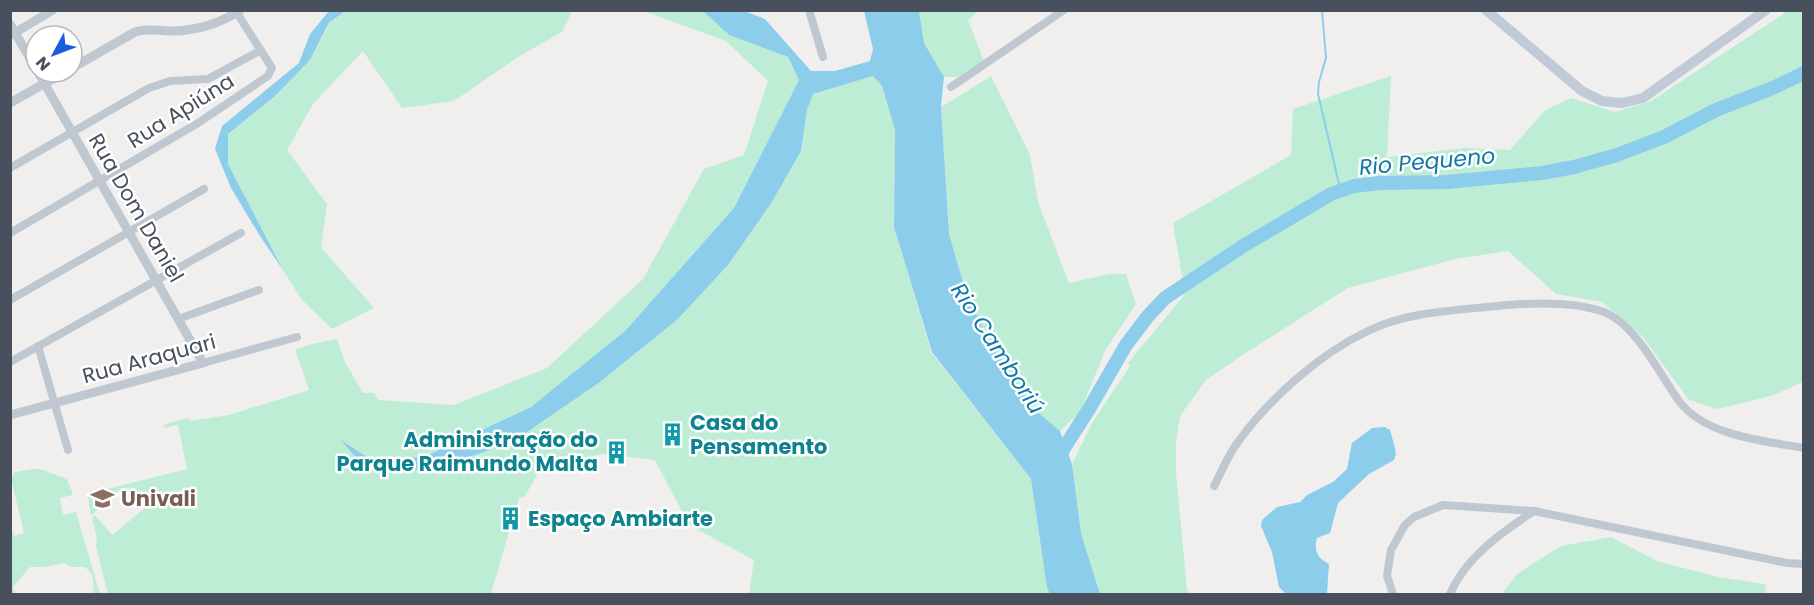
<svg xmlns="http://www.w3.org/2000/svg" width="1814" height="605" viewBox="0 0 1814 605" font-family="Poppins,sans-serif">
<rect width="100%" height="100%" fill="#f1efee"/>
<path fill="#bdeed5" d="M345,11H572L562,32L518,57L454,101L402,108L363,51L313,104L287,150L327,204L321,247L374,308L332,329L301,299L283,270L228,164V134L275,96L310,60L330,23Z
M643,11H703L729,35L788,57L799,80L734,208L625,331L581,368L531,407L424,457L372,460L343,441L363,466L393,471L514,441L600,382L678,319L728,265L772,202L801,151L807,110L813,94L873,76L882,86L895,130L894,227L931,352L1031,479L1047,588L1050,594H749L754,560L689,525L655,460L602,454L541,468L525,496L519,498L491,594H108L96,546L97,539L92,518L108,502L95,515L112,535L145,508L128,488L124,490L122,488L112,496L107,489L187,469L178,425L164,428L163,425L188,418L189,421L229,415L309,390L295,350L312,344L337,339L345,362L363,393H374L378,400L454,405L547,368L643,279L704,169L744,155L768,81L726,41Z
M919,11H979L968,20L984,61L958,77H944L924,43Z
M1788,11H1803V382L1771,396L1717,409L1689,400L1642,336L1602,302L1556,294L1508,251L1455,259L1348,288L1247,352L1206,380L1180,416L1176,441V473L1187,590L1190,594H1100L1081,533L1072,464L1092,423L1130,366L1128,363L1185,294L1173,223L1291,155L1293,109L1391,76L1387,157L1465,148L1510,150L1545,110L1571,98L1615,112L1651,101Z
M991,76L1030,155L1038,202L1069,283L1109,274H1126L1136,304L1106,349L1080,412L1060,431L1034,409L986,337L963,282L949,234L941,107Z
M33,469H40L67,479L73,495L60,498L63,515L76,512L100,594H94L92,574L85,567H70L65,563L44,567H30L13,587L15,594H11V532L12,531L14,536L24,533L11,479L15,472Z
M101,494L107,501L91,516L88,497Z
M1611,537L1657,561L1718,577L1765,584L1766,594H1502L1517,574L1561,546Z"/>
<path fill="#8bcdeb" d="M329,11H345L329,23L310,60L275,96L228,134V164L283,270L260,236L231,188L215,149L222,126L299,63L310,34Z
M703,11H744L765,19L811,71H835L870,61L873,49L864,11H919L924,43L944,77L941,107L949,234L963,282L986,337L1034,409L1060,431L1072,464L1081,533L1100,594H1050L1047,588L1031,479L932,352L894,227L895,130L882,86L873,76L813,94L807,110L801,151L772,202L728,265L678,319L600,382L514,441L435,469L393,471L363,466L341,440L372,460L424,457L531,407L625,331L734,208L799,80L788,57L729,35Z
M1385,427L1390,430L1395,448L1396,454L1394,460L1369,474L1338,503L1330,533L1317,538C1313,550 1318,559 1329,564L1327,594H1286L1279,587L1272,552L1261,526L1262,520L1277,507L1300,502L1307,495L1333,482L1347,469L1352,443L1372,428Z"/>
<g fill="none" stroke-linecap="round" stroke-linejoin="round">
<path stroke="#8bcdeb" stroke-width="2" d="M1322,10L1326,58L1319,82L1318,94L1339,184V191
M368,458L380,460"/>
<path stroke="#8bcdeb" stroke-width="14" d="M1058,461L1064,448L1089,409L1126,345L1148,316L1165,298L1243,246L1331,194L1354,186L1379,183L1447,182L1542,173L1574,167L1617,155L1664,137L1716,110L1775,87L1804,73"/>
<path stroke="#bfc7d0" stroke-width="8" d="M809,10L823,57
M951,87L1064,10
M10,168L149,88L170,81L208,79L261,50
M10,233L198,123L268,76L272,68L237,13
M10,300L204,189
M178,319L259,290
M38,346L68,450
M10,362L241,233
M203,363L297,337
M1214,486C1222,471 1228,455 1238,442C1269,399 1319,354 1368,331C1404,313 1447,311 1487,307C1522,303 1571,300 1604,312C1636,324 1660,375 1679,401C1705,436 1764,441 1804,448
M1393,594L1387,576L1391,550L1405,525L1414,517L1443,505L1534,511L1787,563L1804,564
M1450,594C1466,557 1501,533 1534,511"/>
<path stroke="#bfc7d0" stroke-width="9" d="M10,24L36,69
M11,35L53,10
M72,68L135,32C147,28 160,31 173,31C195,31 222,23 240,10
M10,103L65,72
M10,415L203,363L38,72"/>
<path stroke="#c1cad7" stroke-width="10" d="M1486,10L1582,91L1602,101L1622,103L1643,98L1766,10"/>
</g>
<defs>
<symbol id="building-bare" viewBox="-9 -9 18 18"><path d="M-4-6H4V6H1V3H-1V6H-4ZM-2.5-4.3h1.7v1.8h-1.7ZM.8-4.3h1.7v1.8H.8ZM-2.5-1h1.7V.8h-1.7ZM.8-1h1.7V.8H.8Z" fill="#0f9aa8" stroke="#fff" stroke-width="2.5" paint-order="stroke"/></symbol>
<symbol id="university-bare" viewBox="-9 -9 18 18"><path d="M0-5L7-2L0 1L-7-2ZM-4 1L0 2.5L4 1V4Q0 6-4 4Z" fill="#8d6e63" stroke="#fff" stroke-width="2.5" paint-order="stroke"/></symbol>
</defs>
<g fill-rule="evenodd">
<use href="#building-bare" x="656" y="418" width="33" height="33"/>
<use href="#building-bare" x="600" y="436" width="33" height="33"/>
<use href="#university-bare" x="86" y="482" width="33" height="33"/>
<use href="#building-bare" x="494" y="502" width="33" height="33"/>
</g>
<g text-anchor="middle" stroke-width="5" stroke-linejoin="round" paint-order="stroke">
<g font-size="21" fill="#47505c" stroke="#fff">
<text transform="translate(181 111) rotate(-32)" y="7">Rua Apiúna</text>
<text transform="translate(136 208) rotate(60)" y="7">Rua Dom Daniel</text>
<text transform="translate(149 359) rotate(-15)" y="7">Rua Araquari</text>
</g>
<g font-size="21" font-weight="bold" fill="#0d838f" stroke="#fff" text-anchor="start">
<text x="690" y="430">Casa do<tspan x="690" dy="24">Pensamento</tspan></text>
<text x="598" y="447" text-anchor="end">Administração do<tspan x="598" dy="24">Parque Raimundo Malta</tspan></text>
<text x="528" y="526">Espaço Ambiarte</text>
</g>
<g font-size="21" font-weight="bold" fill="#785e54" stroke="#fff" text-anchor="start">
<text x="121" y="506">Univali</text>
</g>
<g font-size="22" font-style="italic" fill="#0e78a7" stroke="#fff">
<text transform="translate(1427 161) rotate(-5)" y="8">Rio Pequeno</text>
<text transform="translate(998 348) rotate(57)" y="8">Rio Camboriú</text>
</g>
</g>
<rect width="1814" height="605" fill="none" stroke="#47505c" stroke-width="24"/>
<g transform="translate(54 54) rotate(229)"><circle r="28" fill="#ffffff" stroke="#b5b9be" stroke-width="1.5"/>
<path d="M0-4.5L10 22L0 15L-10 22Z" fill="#1b5dde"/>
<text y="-9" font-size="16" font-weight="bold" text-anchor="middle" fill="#47505c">N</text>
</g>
</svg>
